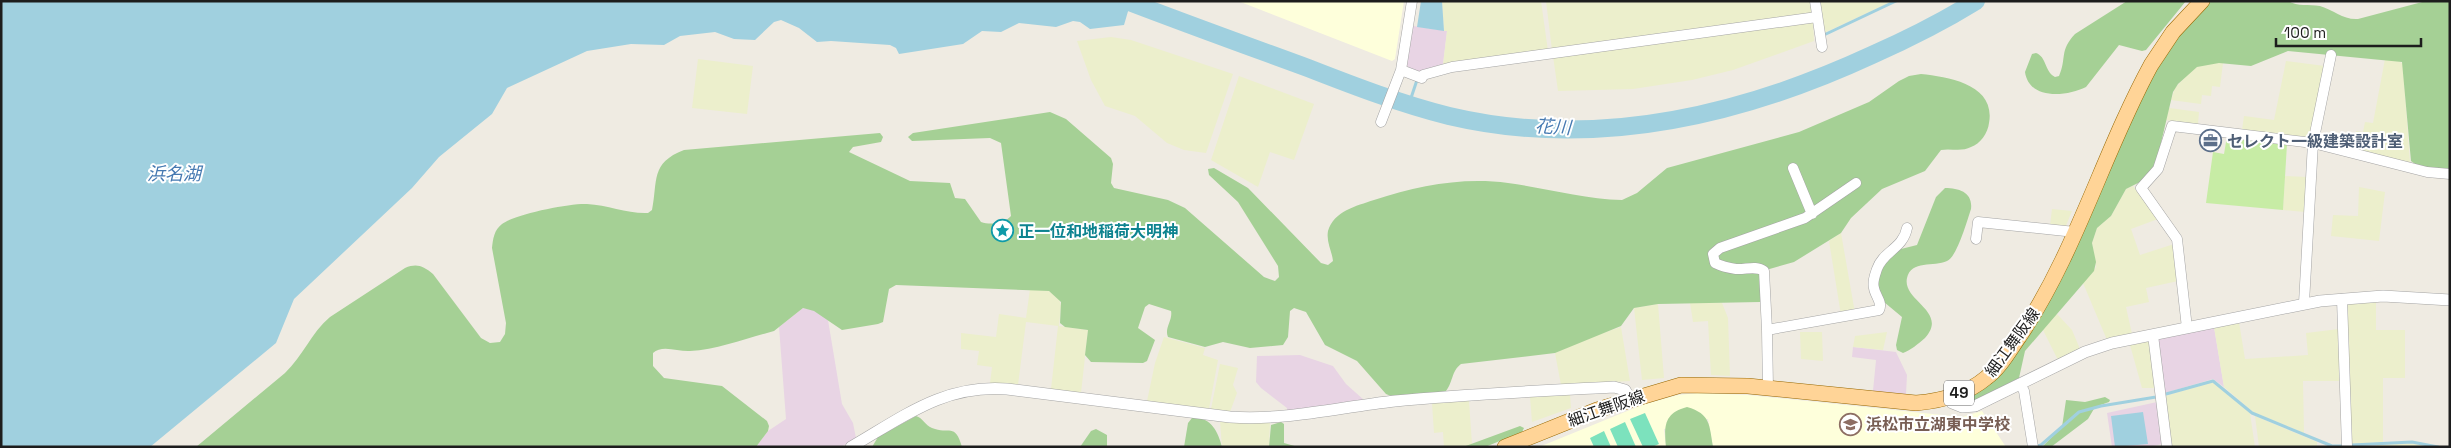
<svg xmlns="http://www.w3.org/2000/svg" width="2451" height="448" viewBox="0 0 2451 448" font-family="'Space Grotesk','Noto Sans JP',sans-serif">
<rect width="100%" height="100%" fill="#efebe2"/>
<path fill="#e8d4e4" d="M1413,26L1447,31L1443,64L1417,72L1409,69L1407,65Z
M803,308L814,310L828,320L842,404L853,423L856,438L841,447H756L768,431L786,419L779,327Z
M2214,327L2224,387L2213,379L2165,393L2158,341L2160,338Z
M1853,347L1896,352L1907,375L1906,394L1873,391L1876,360L1852,357Z
M1300,355L1333,366L1346,384L1364,400L1287,412V408L1261,388L1256,382L1257,356Z
M2157,402L2162,444L2149,447H2112L2107,413Z"/>
<path fill="#feffdb" d="M1238,1H1404L1395,59L1392,61Z
M1698,393L1748,395L1962,417L1982,411L2006,447H1713L1708,419L1664,429L1666,447H1539L1642,405L1678,395Z"/>
<path fill="#ecefcc" d="M1442,1H1541L1548,51L1443,65L1447,31H1444Z
M1546,1H1811L1813,15L1552,50Z
M1818,1H1893L1824,33Z
M1813,21L1814,41L1733,70L1692,80L1633,89L1558,91L1553,56Z
M1111,37L1131,40L1233,74L1206,153L1184,150L1167,143L1135,116L1105,106L1091,80L1077,41Z
M698,59L753,66L747,114L692,108Z
M2385,59L2399,61L2403,64L2410,163L2353,149L2356,131L2363,132L2365,122L2373,123Z
M2286,61L2325,66L2311,137L2308,139L2242,130L2244,116L2274,120Z
M2213,63H2223L2220,87L2212,86L2211,96L2202,95L2201,104L2171,100L2175,88L2192,70L2197,67Z
M1239,76L1314,104L1294,160L1270,152L1258,187L1211,160Z
M2169,108L2199,112L2198,124L2166,120Z
M2285,176L2307,177L2305,212L2283,210Z
M2133,186L2158,219L2131,229L2140,255L2174,244L2178,281L2146,288L2149,302L2126,307L2132,334L2107,340L2083,283L2096,267L2092,243L2097,228L2111,216L2126,189Z
M2359,187L2385,192L2379,241L2331,236L2333,215L2358,216Z
M2052,209L2072,211L2065,228L2050,226Z
M1841,233L1855,313L1841,315L1829,241Z
M1030,289L1049,291L1059,299L1061,306L1059,326L1088,330L1081,393L1051,389L1058,326L1026,322L1018,385L990,383L992,367L977,365L979,351L961,349V333L996,337L999,314L1026,318Z
M2376,302V330H2405V378H2383V442L2351,444L2346,306L2348,303Z
M1690,303H1722L1728,318L1730,376L1711,375L1708,321L1693,322Z
M1658,304L1664,378L1642,380L1634,308Z
M2057,314L2072,330L2080,349L2058,360L2043,330Z
M2239,322L2245,359L2308,355L2306,333L2339,329L2341,381H2303L2304,433L2253,412L2224,387L2214,327Z
M1621,327L1630,381L1561,385L1555,353L1588,338Z
M1800,332H1822L1823,361L1801,359Z
M1887,332L1883,350L1853,347L1855,336Z
M1164,337L1205,348L1203,355L1218,360L1209,409L1147,401L1155,363Z
M2148,341L2150,343L2156,388H2142L2130,345Z
M1220,364L1238,368L1233,385L1237,393L1230,412L1211,409Z
M2213,382L2250,413L2255,447H2172L2165,396Z
M1570,395L1571,408L1532,422L1530,397Z
M1469,401L1472,444L1463,447H1444L1443,432L1434,433L1432,403Z
M2255,416L2317,442V447H2259Z
M1220,421L1270,423L1269,447H1222Z
M2412,443L2430,447H2377V445Z"/>
<path fill="#c7eca5" d="M2227,136L2287,144L2283,210L2206,203L2213,152L2224,154Z"/>
<path fill="#a5d095" d="M2127,1H2186L2146,50L2142,51L2119,45L2086,87C2066,97 2029,100 2025,72L2032,54L2036,53C2047,57 2044,71 2055,77L2059,76C2067,58 2059,51 2075,34Z
M2211,1H2288C2298,7 2309,4 2320,6C2334,10 2343,20 2358,19L2426,1H2450V171C2438,170 2420,169 2411,161L2402,62L2288,51L2251,66L2219,63L2197,67L2178,84L2173,92L2156,164L2140,182L2126,189L2111,216L2097,228L2092,243L2096,262L2094,271L2025,351L2019,378L1974,401H1964V399L1992,383L2147,85L2178,36Z
M1921,74C1950,77 1996,85 1989,123C1988,133 1980,144 1971,147C1962,152 1950,148 1941,150L1925,171L1882,189L1851,218L1841,233L1794,262L1766,270L1763,299L1760,302L1658,304L1634,308L1621,326L1555,353L1461,364C1451,371 1453,384 1445,392L1391,396L1386,394L1357,361L1325,345L1306,312L1294,308L1290,311L1288,337L1283,345L1250,348L1223,342L1205,347L1168,337C1164,328 1173,320 1171,311L1149,304L1145,307L1138,328L1155,340L1147,361L1143,363L1091,362L1085,355L1088,330L1065,327L1060,323L1061,302L1049,291L896,285L889,289L883,322L878,324L842,330L814,311L803,308L774,331L767,333C743,339 716,350 690,351C679,352 662,344 653,353V366L664,378L722,386L767,421L769,426L768,431L756,447H196L285,373C303,356 311,333 330,317L405,268C417,263 423,266 433,274L481,338L490,343L500,342L505,334L506,323L492,248C493,239 494,230 502,224C515,214 570,203 587,204C608,205 628,214 648,213L652,210C658,181 650,163 684,150L880,133L883,137L881,142L853,147L849,152L910,181L950,183L955,198L965,199L981,222C990,225 1004,224 1011,216L1001,143L990,138L912,141L908,137L913,133L1050,112L1066,119L1111,158L1113,164L1111,183L1114,188L1168,200L1185,208L1264,277L1275,281L1279,277L1278,266L1238,202L1209,175L1208,169L1214,168L1248,188L1321,263L1328,265L1333,261C1332,251 1326,242 1328,231C1334,211 1356,206 1374,200C1418,186 1461,177 1508,183C1546,188 1584,199 1622,200L1637,193L1667,168L1799,132L1869,102L1899,81L1909,76Z
M1945,188C1960,188 1973,193 1971,209C1967,221 1957,257 1947,261C1934,267 1911,260 1907,278C1902,301 1949,311 1925,338C1918,344 1911,350 1903,353L1897,350L1896,345L1902,317L1884,302L1877,283L1882,265L1901,249L1917,245L1936,197Z
M2105,397L2110,400L2109,402L2095,407L2088,419L2051,447H2042L2062,427L2066,400L2085,402Z
M1687,407C1711,414 1709,425 1713,447H1666C1664,426 1664,413 1687,407Z
M916,416C923,418 925,425 932,428C949,435 955,422 962,447H872L878,437Z
M1192,418C1210,416 1218,431 1222,447H1184L1188,423Z
M1281,422L1284,424V443L1298,447H1269L1271,425Z
M1520,426L1524,428L1522,432L1485,447H1463Z
M1096,429L1107,435V447H1080L1091,431Z"/>
<path fill="#7ce2bd" d="M1645,413L1659,444L1652,447H1643L1630,419Z
M1625,422L1636,447H1618L1610,429Z
M1604,431L1611,447H1594L1590,438Z"/>
<path fill="#a0d0df" d="M1,1H1131L1124,25L1090,29L1080,22L1073,21L1056,27L1019,23L1001,32L982,31L963,44L899,54L896,48L890,45L831,41L817,42L799,28L781,20L774,22L755,40L734,39L715,32L680,36L664,45L631,44L587,51L507,88L492,114L439,157L412,188L294,299L276,343L150,447H1Z
M1421,1H1442L1444,31L1417,27Z
M2143,412L2148,444L2115,447L2111,416Z"/>
<g fill="none" stroke-linecap="round" stroke-linejoin="round">
<path stroke="#a0d0df" stroke-width="3" d="M1826,34L1896,1
M1409,104L1417,80
M2166,394L2213,381L2252,413L2332,446H2342
M2352,445L2412,442L2438,447
M2037,446L2041,445L2079,412L2101,406L2156,397"/>
<path stroke="#a0d0df" stroke-width="18" d="M1127,1C1187,24 1248,46 1308,68C1354,86 1401,104 1449,116C1593,150 1740,116 1872,55C1908,39 1942,22 1976,1"/>
<defs>
<path id="minor" d="M1815,1L1822,47
M1401,70L1422,78L1423,75L1452,67L1817,17
M1381,122L1401,70L1412,1
M1793,168L1812,214
M1976,239L1978,222L2075,232
M2342,299L2347,447
M2304,303L2313,143L2331,55
M2187,328L2177,239L2141,188L2158,169L2172,126L2313,143L2427,172L2450,174
M1767,330L1764,271C1756,265 1745,270 1736,269C1729,268 1721,266 1715,263L1713,254L1720,248L1805,218L1856,183
M2153,335L2167,447
M2020,384L2024,391L2033,447
M1768,388L1767,330L1879,310C1883,302 1875,296 1874,288C1872,282 1875,275 1877,269C1883,251 1903,249 1907,228"/>
<path id="tertiary" d="M1950,397L1952,403L1962,407L1975,406L2085,352L2112,343L2320,301L2383,296L2450,300
M851,447C903,417 944,384 1007,389L1230,417C1285,421 1340,407 1395,401C1468,394 1541,391 1614,387L1625,390L1630,399"/>
<path id="primary" d="M1505,447L1597,410L1681,385L1748,386L1916,403C1940,401 1967,394 1986,378C2000,368 2009,351 2019,337C2076,253 2103,153 2151,65L2173,32L2202,1"/>
</defs>
<use href="#minor" stroke="#a4a4a4" stroke-width="11"/>
<use href="#tertiary" stroke="#a4a4a4" stroke-width="12"/>
<use href="#primary" stroke="#966700" stroke-width="16"/>
<use href="#minor" stroke="#fff" stroke-width="10"/>
<use href="#tertiary" stroke="#fff" stroke-width="11"/>
<use href="#primary" stroke="#ffd497" stroke-width="15"/>
</g>
<defs>
<symbol id="office-ring" viewBox="-11 -11 22 22"><circle r="9.5" fill="#fff" stroke="#5c6f8a" stroke-width="1.5"/><path d="M-6-3h4V-5.5h4V-3h4V5H-6ZM-1-4.5V-3h2v-1.5ZM-6 0V1H6V0Z" fill="#5c6f8a"/></symbol>
<symbol id="sight-ring" viewBox="-11 -11 22 22"><circle r="9.5" fill="#fff" stroke="#0f9aa8" stroke-width="1.5"/><path d="M0-6L1.8-2.2L6-1.7L2.9 1.2L3.7 5.4L0 3.3L-3.7 5.4L-2.9 1.2L-6-1.7L-1.8-2.2Z" fill="#0f9aa8"/></symbol>
<symbol id="school-ring" viewBox="-11 -11 22 22"><circle r="9.5" fill="#fff" stroke="#8d6e63" stroke-width="1.5"/><path d="M0-5L7-2L0 1L-7-2ZM-4 1L0 2.5L4 1V4Q0 6-4 4Z" fill="#8d6e63"/></symbol>
</defs>
<g fill-rule="evenodd">
<use href="#office-ring" x="2198" y="128" width="25" height="25"/>
<use href="#sight-ring" x="990" y="218" width="25" height="25"/>
<use href="#school-ring" x="1838" y="412" width="25" height="25"/>
</g>
<g text-anchor="middle" stroke-width="4" stroke-linejoin="round" paint-order="stroke">
<rect fill="#fff" stroke="#616161" stroke-width="1" x="1944" y="380.5" width="30" height="25" rx="4"/>
<g font-size="15" font-weight="bold" fill="#1d1d1d">
<text x="1959" y="398">49</text>
</g>
<g font-size="16" font-weight="bold" fill="#4e5e75" stroke="#fff" text-anchor="start">
<text x="2227" y="147">セレクト一級建築設計室</text>
</g>
<g font-size="16" font-weight="bold" fill="#0d838f" stroke="#fff" text-anchor="start">
<text x="1018" y="237">正一位和地稲荷大明神</text>
</g>
<g font-size="16" fill="#1d1d1d" stroke="#fff">
<text transform="translate(2012 342) rotate(-54)" y="6">細江舞阪線</text>
<text transform="translate(1606 408) rotate(-19)" y="6">細江舞阪線</text>
</g>
<g font-size="16" font-weight="bold" fill="#785e54" stroke="#fff" text-anchor="start">
<text x="1866" y="430">浜松市立湖東中学校</text>
</g>
<g font-size="18" font-style="italic" fill="#4579b1" stroke="#fff">
<text transform="translate(1553 127) rotate(3)" y="6">花川</text>
<text x="174" y="180">浜名湖</text>
</g>
</g>
<rect width="2451" height="448" fill="none" stroke="#1d1d1d" stroke-width="5"/>
<path d="M2276 38v8h145v-8" fill="none" stroke="#1d1d1d" stroke-width="2.5"/>
<text x="2284" y="38" font-size="15" fill="#1d1d1d" stroke="#ffffff" stroke-width="4" paint-order="stroke">100 m</text>
</svg>
